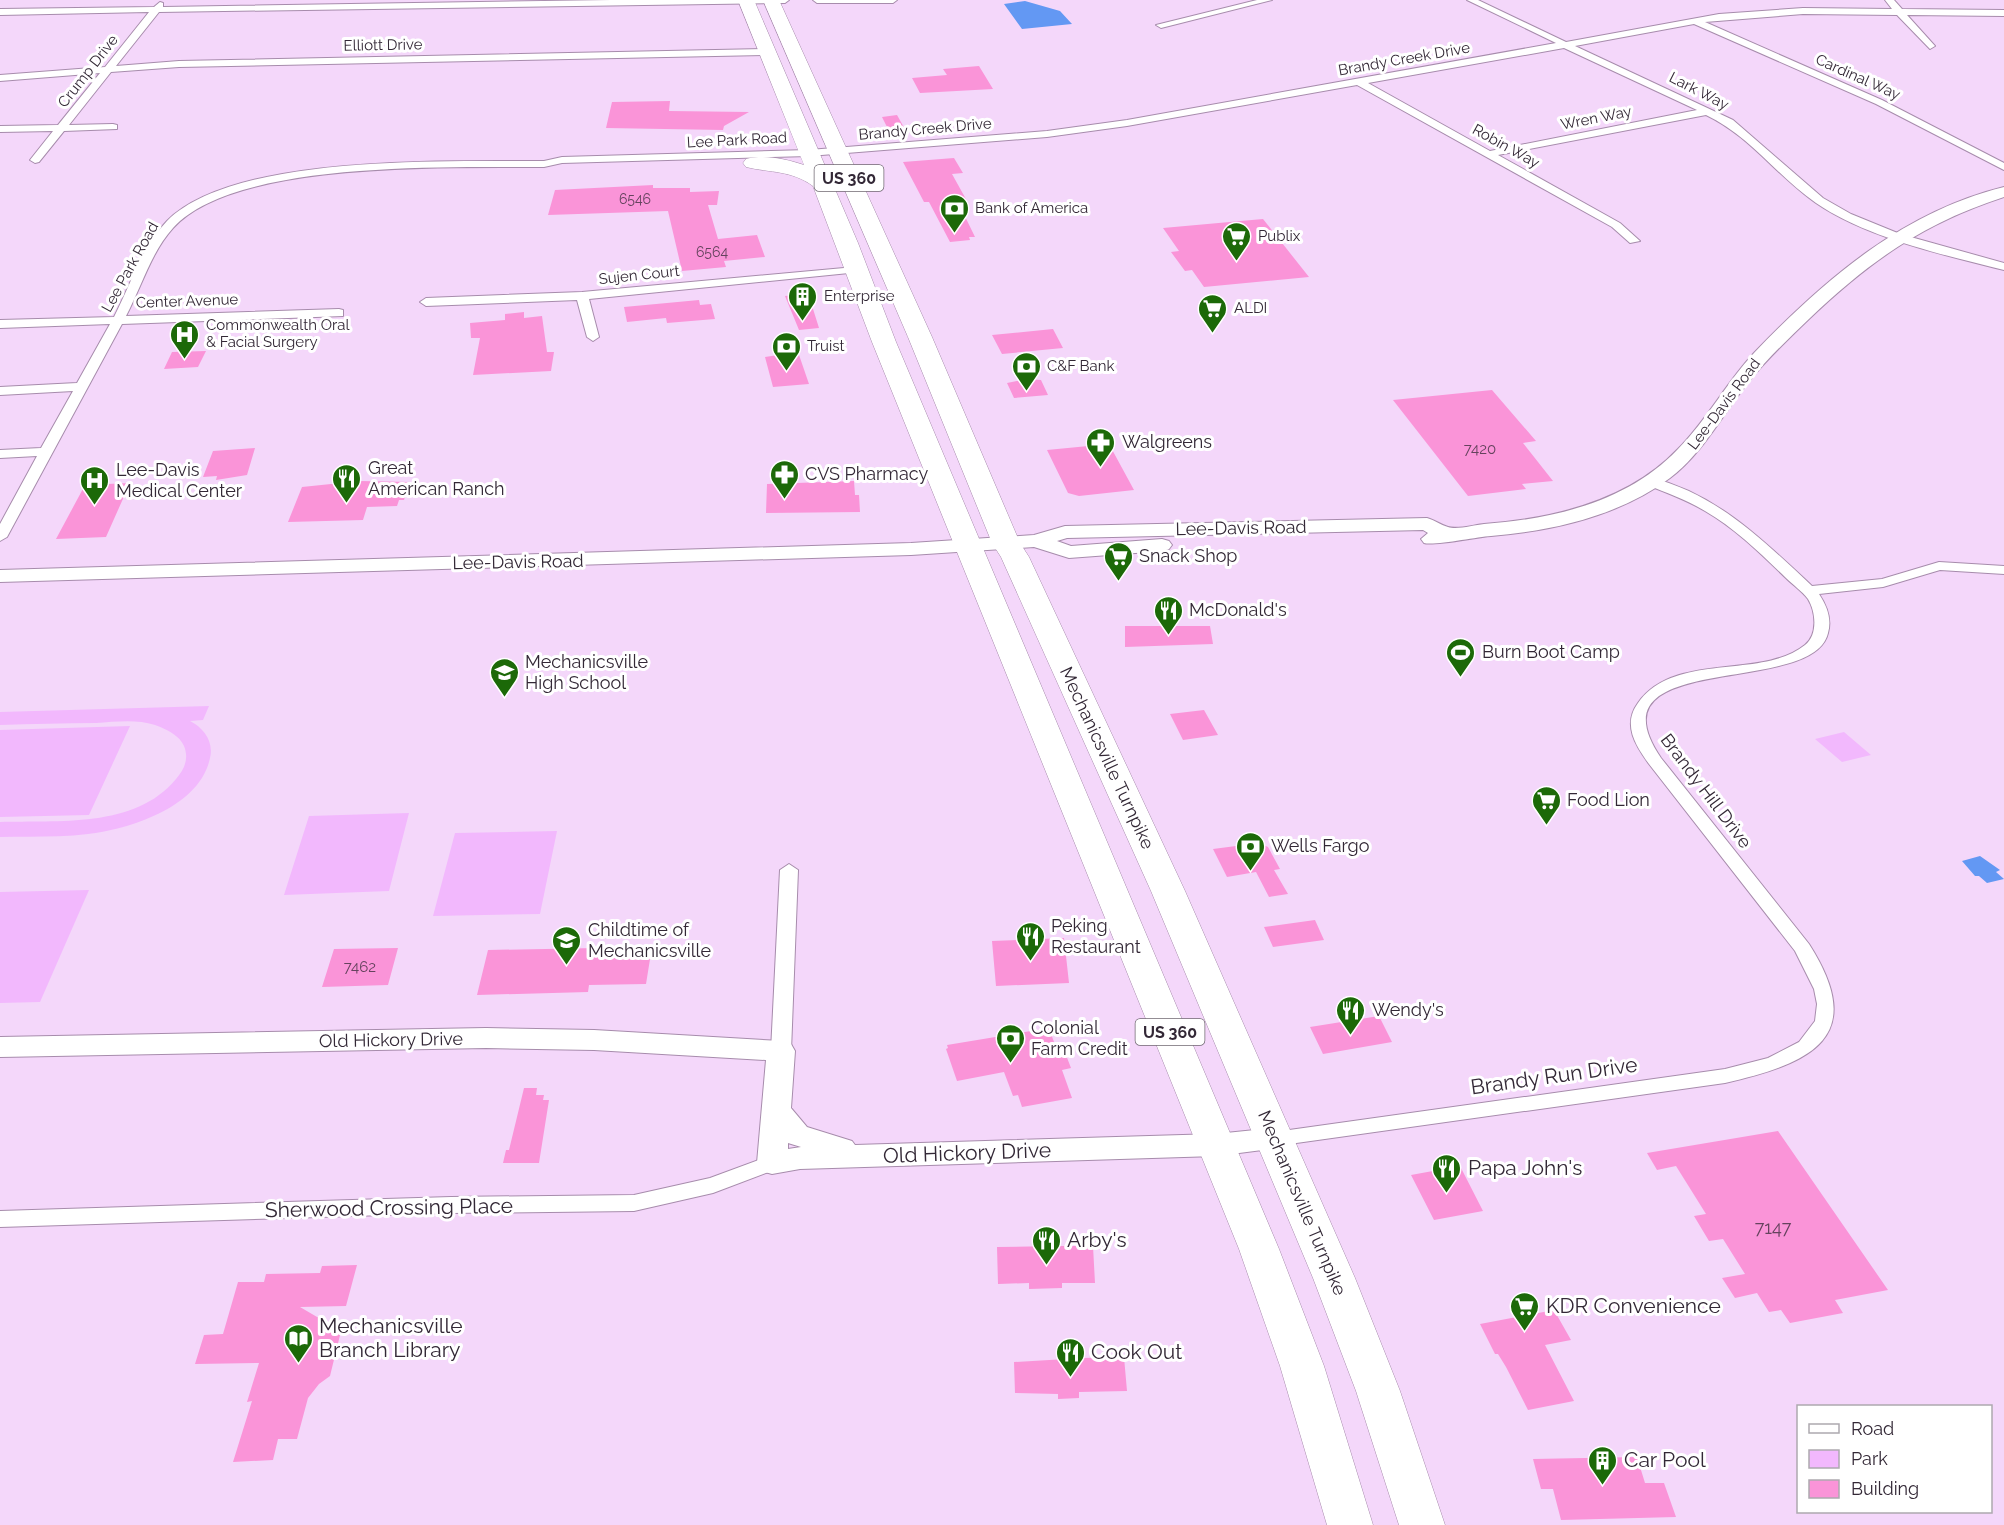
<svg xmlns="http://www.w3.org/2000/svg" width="2004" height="1525" viewBox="0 0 2004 1525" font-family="Raleway,sans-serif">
<rect width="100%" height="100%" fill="#f4d7fa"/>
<path fill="#f2b8fd" d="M209,706L203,720L190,721C204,728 214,742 210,758C200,807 130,829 88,834C59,838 29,836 0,837V822C57,820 135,829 176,779C182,772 187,764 186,754C185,738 169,730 155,725C136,719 115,722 96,723C64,723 32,724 0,725V712Z
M130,726L89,815L0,817V730Z
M1844,732L1871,755L1842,762L1815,739Z
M409,813L389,891L284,895L309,816Z
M557,831L540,914L433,916L455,833Z
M89,890L40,1002L0,1003V892Z"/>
<path fill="#6398f3" d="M1025,1L1060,11L1072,24L1022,29L1004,4Z
M1980,856L2000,870L1996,872L2004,879L1987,883L1979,876H1975L1962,861Z"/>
<path fill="#fa94d8" d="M979,66L993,89L920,93L912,78L947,75L943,69Z
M670,101L669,111L749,112L724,126L723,130L606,128L612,102Z
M897,115L906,131L890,133L882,117Z
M954,158L963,173L952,174L967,201L958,202L975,237H969L970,240L950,242L929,202H924L903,162Z
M653,185V188H690V192L719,191L717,205H708L718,239L757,235L765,257L724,261L726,267L682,271L668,211L548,215L555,190Z
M1263,219L1309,277L1204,287L1192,270L1185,271L1171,252L1179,251L1163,228Z
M808,293L819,328L799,330L785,296Z
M699,300L700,305L711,304L715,319L667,323L666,318L627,322L624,307Z
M524,312V318L542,316L547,352H554L551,371L473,375L480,338H471L470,323L505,320V314Z
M1053,329L1063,348L1002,354L992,335Z
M206,351L198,367L164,369L172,352Z
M798,352L809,384L773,387L765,357Z
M1027,379L1041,380L1048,395L1014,398L1007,383Z
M1492,390L1536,441L1523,443L1553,481L1522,484L1526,489L1468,496L1393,400Z
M1109,444L1134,490L1079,496L1068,493L1047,450Z
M255,448L247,475L216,480L217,476L203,477L213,451Z
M360,481L410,482L404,500H399L397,506L367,507L363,520L288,522L302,487Z
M854,481L855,495H859L860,512L766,513L767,484Z
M130,483L106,537L56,539L85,485Z
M1125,626H1210L1213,644L1125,647Z
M1204,710L1218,735L1183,740L1170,714Z
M1259,843L1268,847L1280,869L1274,870L1288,894L1269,897L1256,872L1227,877L1213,849Z
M1315,920L1324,940L1273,947L1264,927Z
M1064,938L1069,983L996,986L992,941Z
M398,948L388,985L322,987L334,949Z
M596,948L595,954L651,953L646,984L589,985L588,992L477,995L488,950Z
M1379,1016L1392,1042L1323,1054L1310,1027Z
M1049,1028L1059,1056L1066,1055L1071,1068L1062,1070L1072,1098L1022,1107L1018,1095L1013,1096L1004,1072L957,1081L946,1049L948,1048L947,1045Z
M524,1088H537L536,1095H544L543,1100H549L539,1163H503L506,1150H509Z
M1778,1131L1888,1290L1835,1300L1843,1313L1790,1323L1781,1310L1769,1312L1757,1293L1735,1298L1722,1278L1745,1274L1723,1239L1709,1241L1694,1216L1706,1214L1676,1166L1657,1170L1647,1153Z
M1460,1166L1483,1211L1434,1220L1411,1175Z
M1056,1246H1093L1095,1283H1062V1288L1029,1289V1283L998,1284L997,1247Z
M357,1265L346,1306L300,1307L341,1331L330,1376L319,1384L308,1398L297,1439H278L273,1460L233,1462L252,1401L247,1402L259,1363L195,1364L204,1335L223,1334L238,1282H264L266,1274L320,1273L322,1266Z
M1554,1310L1571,1340L1545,1345L1574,1401L1528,1410L1506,1367L1498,1354H1495L1480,1324Z
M1066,1353H1082V1358L1124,1357L1127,1391L1079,1392V1398L1058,1399V1394L1015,1393L1014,1362L1066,1359Z
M1637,1457L1645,1483H1664L1676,1517L1561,1520L1553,1489H1541L1533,1459Z"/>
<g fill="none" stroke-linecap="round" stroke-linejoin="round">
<defs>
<path id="street" d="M611,0H789L785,3L159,12L116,66L179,61L768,49L773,52L768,55L179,67L111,72L69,125L113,124L117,125V129L64,131L39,162L35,163L30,160L53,131L0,132V126L58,125L100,73L0,81V75L105,67L149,12L0,15V9L154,7L160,2L163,3V7Z
M813,0H897L893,3H817Z
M1257,0H1272L1161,28L1156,25Z
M1467,0H1478L1566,42L1719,14L1803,8L1892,9L1885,0H1894L1902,9L2004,10V16L1907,15L1935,46L1930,49L1897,15L1803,14L1705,22L1882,100L2004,163V170L1876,104L1694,24L1575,46L1733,120L1823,198L1851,214L1900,234L2004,263V270C1944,255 1867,238 1816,203C1777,176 1749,135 1706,115L1498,155L1620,223L1640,241L1630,243L1612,227L1357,85L1127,126L1047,137L809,156L562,163L544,167C455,168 235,159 173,228C151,252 141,288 126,316L339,309L343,310V316L122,324L7,537L0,541V524L37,456L0,458V450L41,448L73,391L0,395V387L77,383L110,324L0,328V320L114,317C130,286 142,247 167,221C235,153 451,162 544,161L562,157L809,150L1047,131L1127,120L1556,43ZM1564,48L1697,110L1490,151L1368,83Z
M855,267L861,270L859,272L589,299L599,337L593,341L587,337L577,300L426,306L420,302L426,298L582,292Z
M1652,478C1717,494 1765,542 1812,586L1882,579L1939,562L2004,566V574L1940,570L1883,587L1819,594C1827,606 1832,619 1828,633C1813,698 1586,648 1661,758L1809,944C1869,1038 1811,1063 1725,1083L1275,1146L1268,1144L1265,1139L1268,1134L1275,1132L1725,1069L1768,1058L1799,1042L1815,1021L1817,1004L1814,989L1795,951L1649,764C1636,746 1622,725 1638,703C1675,651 1762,680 1805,645C1818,635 1816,612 1808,599C1802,591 1793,585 1786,578C1760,553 1736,529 1705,511C1687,500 1667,493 1647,485V479Z
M789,864L798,870L791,1051L788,1056H774L771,1051L780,870Z
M772,1155L779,1158L782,1163L779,1168L713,1193L634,1211L451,1213L0,1227V1211L451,1197L634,1195L710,1178Z"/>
<path id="secondary" d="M2004,187V197C1924,223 1871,260 1810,318C1789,338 1768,358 1750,380C1723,413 1704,452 1670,478C1619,516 1552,531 1491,536C1476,537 1434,546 1424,543L1421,539L1428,533L1423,530L1067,538L1057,541L1071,546L1162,539L1169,541L1172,545L1169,549L1162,551L1069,558L1034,547L911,555L0,582V570L911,543L1034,535L1065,526L1427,518C1435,520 1440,525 1448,527C1457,530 1474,525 1484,524C1553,519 1628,502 1678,449C1707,420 1726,383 1754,353C1825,279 1903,212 2004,187Z
M486,1028L594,1030L781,1041L791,1044L795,1051L791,1108L807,1127L852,1141L855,1145L1216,1134L1275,1128L1285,1131L1290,1139L1285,1147L1216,1156L800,1169L772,1174L761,1171L757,1163L766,1060L594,1050L486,1048L0,1057V1037ZM788,1143L801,1147L788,1149Z"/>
<path id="highway" d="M738,0H754L858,243L896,342L1279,1249L1324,1366L1373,1525H1327L1280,1366L1239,1249L872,342L813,186C791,170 771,173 746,167L743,163L746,159C765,154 786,159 804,165Z
M763,0H779L932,337L1020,543L1029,557L1185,891L1355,1278L1400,1391L1445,1525H1399L1356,1391L1313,1278L1151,891L1001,557L992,543L908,337Z"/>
</defs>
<use href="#street" stroke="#a78cac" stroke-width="2"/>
<use href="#secondary" stroke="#a78cac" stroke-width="2"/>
<use href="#highway" stroke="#a78cac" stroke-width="1"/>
<use href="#street" fill="#fff" fill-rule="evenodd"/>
<use href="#secondary" fill="#fff" fill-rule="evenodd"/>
<use href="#highway" fill="#fff" fill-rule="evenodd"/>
</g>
<defs>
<symbol id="bank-pin" viewBox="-11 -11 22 30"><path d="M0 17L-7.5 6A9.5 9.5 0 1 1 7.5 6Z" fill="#1c6908" stroke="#fff"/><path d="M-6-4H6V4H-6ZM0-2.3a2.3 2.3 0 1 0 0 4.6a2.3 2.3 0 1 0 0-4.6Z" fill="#fff"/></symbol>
<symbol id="supermarket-pin" viewBox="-11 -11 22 30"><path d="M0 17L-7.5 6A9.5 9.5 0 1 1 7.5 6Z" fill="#1c6908" stroke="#fff"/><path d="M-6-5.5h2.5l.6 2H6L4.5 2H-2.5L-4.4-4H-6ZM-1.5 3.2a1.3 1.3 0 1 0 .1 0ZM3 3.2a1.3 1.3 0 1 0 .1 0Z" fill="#fff"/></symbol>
<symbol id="building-pin" viewBox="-11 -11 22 30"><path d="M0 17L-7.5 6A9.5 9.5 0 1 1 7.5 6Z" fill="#1c6908" stroke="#fff"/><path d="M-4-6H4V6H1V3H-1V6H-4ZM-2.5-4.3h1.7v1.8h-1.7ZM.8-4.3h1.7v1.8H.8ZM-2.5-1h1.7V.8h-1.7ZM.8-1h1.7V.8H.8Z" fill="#fff"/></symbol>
<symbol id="hospital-pin" viewBox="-11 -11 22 30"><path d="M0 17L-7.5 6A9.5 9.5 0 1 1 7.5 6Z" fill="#1c6908" stroke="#fff"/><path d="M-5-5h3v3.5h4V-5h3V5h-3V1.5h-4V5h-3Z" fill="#fff"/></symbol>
<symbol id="pharmacy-pin" viewBox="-11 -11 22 30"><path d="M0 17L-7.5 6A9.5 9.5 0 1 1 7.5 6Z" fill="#1c6908" stroke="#fff"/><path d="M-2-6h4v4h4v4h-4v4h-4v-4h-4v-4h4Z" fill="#fff"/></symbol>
<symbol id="restaurant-pin" viewBox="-11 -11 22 30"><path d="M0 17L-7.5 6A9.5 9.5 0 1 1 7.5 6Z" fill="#1c6908" stroke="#fff"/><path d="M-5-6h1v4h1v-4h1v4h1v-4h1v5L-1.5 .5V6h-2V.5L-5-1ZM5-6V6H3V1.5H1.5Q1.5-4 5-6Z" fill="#fff"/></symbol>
<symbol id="stadium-pin" viewBox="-11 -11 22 30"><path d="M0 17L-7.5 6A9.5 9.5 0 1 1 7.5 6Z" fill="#1c6908" stroke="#fff"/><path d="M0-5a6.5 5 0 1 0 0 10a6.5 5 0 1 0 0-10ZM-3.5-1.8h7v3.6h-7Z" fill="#fff"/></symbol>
<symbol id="school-pin" viewBox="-11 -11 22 30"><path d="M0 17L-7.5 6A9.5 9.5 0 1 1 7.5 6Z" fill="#1c6908" stroke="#fff"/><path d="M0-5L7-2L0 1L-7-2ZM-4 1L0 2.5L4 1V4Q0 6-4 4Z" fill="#fff"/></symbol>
<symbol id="library-pin" viewBox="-11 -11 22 30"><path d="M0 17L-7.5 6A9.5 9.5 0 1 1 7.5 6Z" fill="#1c6908" stroke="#fff"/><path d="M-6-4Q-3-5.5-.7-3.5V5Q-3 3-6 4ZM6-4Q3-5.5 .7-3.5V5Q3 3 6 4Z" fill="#fff"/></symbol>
</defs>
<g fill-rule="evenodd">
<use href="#bank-pin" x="938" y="192" width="33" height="45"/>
<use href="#supermarket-pin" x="1220" y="220" width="33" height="45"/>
<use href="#building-pin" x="786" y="280" width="33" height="45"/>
<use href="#supermarket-pin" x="1196" y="292" width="33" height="45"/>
<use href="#hospital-pin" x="168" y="318" width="33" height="45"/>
<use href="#bank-pin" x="770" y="330" width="33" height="45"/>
<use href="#bank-pin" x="1010" y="350" width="33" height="45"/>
<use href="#pharmacy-pin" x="1084" y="426" width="33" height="45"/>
<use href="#pharmacy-pin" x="768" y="458" width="33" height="45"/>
<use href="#restaurant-pin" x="330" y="462" width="33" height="45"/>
<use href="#hospital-pin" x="78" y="464" width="33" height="45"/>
<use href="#supermarket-pin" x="1102" y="540" width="33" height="45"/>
<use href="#restaurant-pin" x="1152" y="594" width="33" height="45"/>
<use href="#stadium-pin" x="1444" y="636" width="33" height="45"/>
<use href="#school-pin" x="488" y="656" width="33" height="45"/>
<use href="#supermarket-pin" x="1530" y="784" width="33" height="45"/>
<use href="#bank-pin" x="1234" y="830" width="33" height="45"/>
<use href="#restaurant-pin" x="1014" y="920" width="33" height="45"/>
<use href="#school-pin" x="550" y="924" width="33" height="45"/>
<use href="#restaurant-pin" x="1334" y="994" width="33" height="45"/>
<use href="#bank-pin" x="994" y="1022" width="33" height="45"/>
<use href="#restaurant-pin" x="1430" y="1152" width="33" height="45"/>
<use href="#restaurant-pin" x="1030" y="1224" width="33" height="45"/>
<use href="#supermarket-pin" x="1508" y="1290" width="33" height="45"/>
<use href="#library-pin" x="282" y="1322" width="33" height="45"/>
<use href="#restaurant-pin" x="1054" y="1336" width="33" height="45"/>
<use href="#building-pin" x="1586" y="1444" width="33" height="45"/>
</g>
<g text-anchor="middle" stroke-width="6" stroke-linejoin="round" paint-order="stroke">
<g font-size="14" fill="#65435e">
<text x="635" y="204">6546</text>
<text x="712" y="257">6564</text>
</g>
<g font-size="15" fill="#332836" stroke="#fff">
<text transform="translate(383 45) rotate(-1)" y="5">Elliott Drive</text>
<text transform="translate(1404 59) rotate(-10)" y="5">Brandy Creek Drive</text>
<text transform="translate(88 71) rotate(-52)" y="5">Crump Drive</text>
<text transform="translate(1858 77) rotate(24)" y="5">Cardinal Way</text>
<text transform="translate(1699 91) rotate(27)" y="5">Lark Way</text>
<text transform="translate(1596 118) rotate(-11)" y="5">Wren Way</text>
<text transform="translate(925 129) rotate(-5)" y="5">Brandy Creek Drive</text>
<text transform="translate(737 140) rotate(-3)" y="5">Lee Park Road</text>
<text transform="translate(1506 146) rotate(29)" y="5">Robin Way</text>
<text transform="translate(130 267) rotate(-61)" y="5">Lee Park Road</text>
<text transform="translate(639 275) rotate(-6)" y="5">Sujen Court</text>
<text transform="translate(187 301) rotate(-2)" y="5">Center Avenue</text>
<text transform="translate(1724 404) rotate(-53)" y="5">Lee-Davis Road</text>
</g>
<g font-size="15" fill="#332836" stroke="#fff" text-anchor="start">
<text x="975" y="213">Bank of America</text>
<text x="1258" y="241">Publix</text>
<text x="824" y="301">Enterprise</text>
<text x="1234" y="313">ALDI</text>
<text x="206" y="330">Commonwealth Oral<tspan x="206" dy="17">&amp; Facial Surgery</tspan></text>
<text x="807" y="351">Truist</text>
<text x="1047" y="371">C&amp;F Bank</text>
</g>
<g font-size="15" fill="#65435e">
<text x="1480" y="454">7420</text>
<text x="360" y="972">7462</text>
</g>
<g fill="#fff" stroke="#706872" stroke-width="1.5">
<rect x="814.5" y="165" width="69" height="26" rx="4.5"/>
<rect x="1135.5" y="1019" width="69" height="26" rx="4.5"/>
</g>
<g font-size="16" font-weight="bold" fill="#332836">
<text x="849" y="184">US 360</text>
<text x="1170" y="1038">US 360</text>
</g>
<g font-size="18" fill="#332836" stroke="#fff" text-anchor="start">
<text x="1122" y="448">Walgreens</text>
<text x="368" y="474">Great<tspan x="368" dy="21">American Ranch</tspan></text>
<text x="116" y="476">Lee-Davis<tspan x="116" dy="21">Medical Center</tspan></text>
<text x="805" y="480">CVS Pharmacy</text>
<text x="1139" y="562">Snack Shop</text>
<text x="1189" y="616">McDonald's</text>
<text x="1482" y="658">Burn Boot Camp</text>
<text x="525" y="668">Mechanicsville<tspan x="525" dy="21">High School</tspan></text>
<text x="1567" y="806">Food Lion</text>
<text x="1271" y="852">Wells Fargo</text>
<text x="1051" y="932">Peking<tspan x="1051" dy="21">Restaurant</tspan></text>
<text x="588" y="936">Childtime of<tspan x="588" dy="21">Mechanicsville</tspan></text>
<text x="1372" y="1016">Wendy's</text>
<text x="1031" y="1034">Colonial<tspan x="1031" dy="21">Farm Credit</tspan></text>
</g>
<g font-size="18" fill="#332836" stroke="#fff">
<text transform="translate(1241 528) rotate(-1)" y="6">Lee-Davis Road</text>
<text transform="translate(518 562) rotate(-1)" y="6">Lee-Davis Road</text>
<text transform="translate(1107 758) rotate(65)" y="6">Mechanicsville Turnpike</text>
<text transform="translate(1706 791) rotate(53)" y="6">Brandy Hill Drive</text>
<text transform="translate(391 1040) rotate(-1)" y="6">Old Hickory Drive</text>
<text transform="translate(1302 1203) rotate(67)" y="6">Mechanicsville Turnpike</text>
</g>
<g font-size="18" fill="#65435e">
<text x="1773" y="1234">7147</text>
</g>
<g font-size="21" fill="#332836" stroke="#fff">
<text transform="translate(1554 1076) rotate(-8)" y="7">Brandy Run Drive</text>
<text transform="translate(967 1153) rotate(-2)" y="7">Old Hickory Drive</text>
<text transform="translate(389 1208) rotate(-1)" y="7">Sherwood Crossing Place</text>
</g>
<g font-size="21" fill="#332836" stroke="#fff" text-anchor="start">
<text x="1468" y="1175">Papa John's</text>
<text x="1067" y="1247">Arby's</text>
<text x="1546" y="1313">KDR Convenience</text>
<text x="319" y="1333">Mechanicsville<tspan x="319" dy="24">Branch Library</tspan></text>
<text x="1091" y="1359">Cook Out</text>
<text x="1624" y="1467">Car Pool</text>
</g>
</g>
<rect x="1797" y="1405" width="195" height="108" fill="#ffffff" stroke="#ada9af" stroke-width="1.5"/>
<rect x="1809" y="1424" width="30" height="9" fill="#ffffff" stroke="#ada9af" stroke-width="1.5"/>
<text x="1851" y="1435" font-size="18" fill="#332836">Road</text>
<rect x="1809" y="1450" width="30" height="18" fill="#f2b8fd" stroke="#ada9af" stroke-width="1.5"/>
<text x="1851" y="1465" font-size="18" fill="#332836">Park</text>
<rect x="1809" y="1480" width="30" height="18" fill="#fa94d8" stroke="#ada9af" stroke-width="1.5"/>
<text x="1851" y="1495" font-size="18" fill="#332836">Building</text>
</svg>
